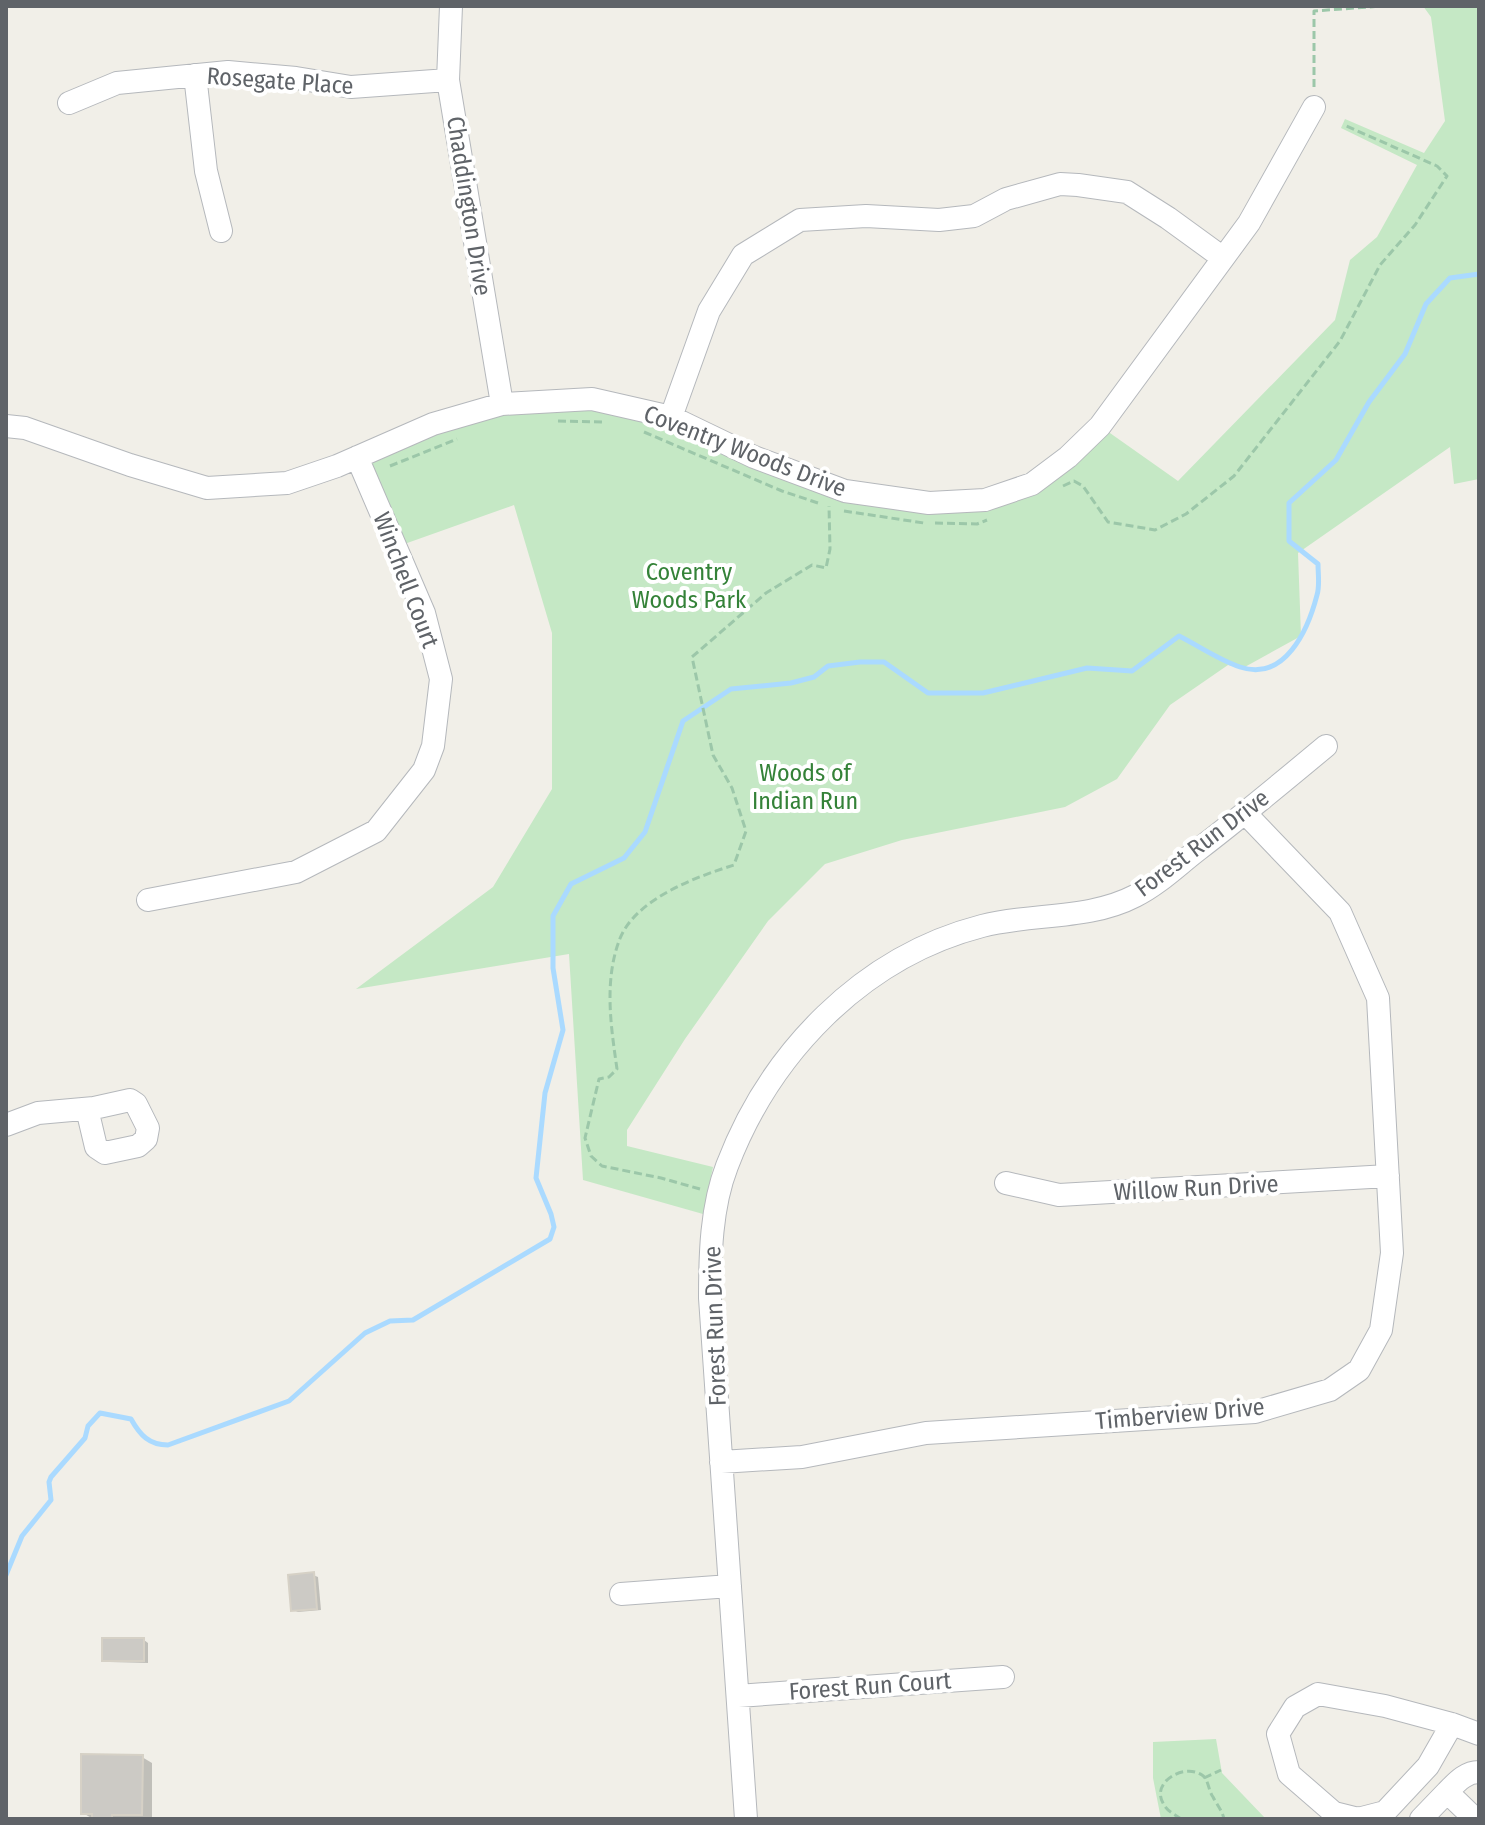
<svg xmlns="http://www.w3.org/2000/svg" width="1485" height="1825" viewBox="0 0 1485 1825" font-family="'Fira Sans Condensed',sans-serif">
<rect width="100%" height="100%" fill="#f1efe8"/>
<path fill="#c5e8c5" d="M1423,6H1479V479L1454,484L1450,447L1298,553L1301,636L1243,668L1228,665L1170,705L1117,779L1065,807L902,840L825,864L768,921L685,1039L627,1130V1146L713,1167L703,1214L583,1180L569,954L356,989L493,887L552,789V633L514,505L396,547L357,457L502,404L592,399L769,461L929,503L1032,484L1100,426L1178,481L1335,320L1350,260L1377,237L1417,165L1341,128L1345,119L1424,153L1445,121L1431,17Z
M1216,1739L1222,1773L1265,1818L1161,1819L1153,1778V1742Z"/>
<path fill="#0003" d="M313,1575L318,1577L321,1610L298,1612L293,1610Z
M144,1640L148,1643V1663L109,1662L104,1660Z
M142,1757L152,1763V1819H93L83,1813Z"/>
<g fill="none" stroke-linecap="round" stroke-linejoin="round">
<path stroke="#aadaff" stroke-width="5" d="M6,1575L22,1536L51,1500L49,1482L51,1477L85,1438L88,1426L100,1413L131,1419C140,1435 149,1445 168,1445L289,1401L365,1333L390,1321L413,1320L550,1239L554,1227L551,1214L536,1178L545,1093L563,1030L553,968V916L571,884L624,858L645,832L683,721L731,689L791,683L814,677L828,666L860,662H884L928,693H983L1087,668L1132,671L1179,636C1199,646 1219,660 1240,667C1285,682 1308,630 1317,595C1320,586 1318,574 1318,564L1289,541V503L1336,460L1369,402L1405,354L1426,304L1450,278L1479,274"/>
</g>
<path fill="#cccac5" stroke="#d6d1c6" stroke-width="2" d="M314,1572L317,1609L291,1611L288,1575Z
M102,1638H144V1661H102Z
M81,1754L143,1755L142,1815H112V1819H92V1814H81Z"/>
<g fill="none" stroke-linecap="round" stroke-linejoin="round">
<defs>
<path id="minor" d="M451,6L448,80L502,404
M195,75L206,171L221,231
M69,103L117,83L228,72L296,78L351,87L448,80
M671,417L709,311L743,255L800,220L866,216L939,220L974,216L1006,199L1060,184L1078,185L1127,192L1168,218L1223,258
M6,426L25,428L130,465L207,488L287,483L337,466L433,424L502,404L592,399L671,417L754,457L845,491L929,503L985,500L1032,484L1068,457L1100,426L1249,223L1314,107
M148,900L296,872L376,831L424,770L433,746L441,679L424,613L357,457
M6,1125L38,1113L94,1108L130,1100L136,1104L148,1128L146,1139L138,1146L105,1153L96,1147L87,1109
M1006,1183L1059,1195L1388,1176
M721,1462L802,1457L926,1433L1255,1412L1330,1390L1359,1370L1381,1330L1392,1253L1378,998L1340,912L1245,813
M621,1594L730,1586
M738,1696L1003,1677
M1452,1724L1428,1766L1385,1812L1358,1819L1334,1813L1289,1774L1278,1734L1295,1707L1318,1694L1385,1706L1452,1724L1479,1734
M1447,1792C1456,1783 1465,1772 1479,1772
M746,1819L710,1298C710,1255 711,1207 727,1166C770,1053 862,957 982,926C1032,913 1089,920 1135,896C1159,884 1178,865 1199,849C1242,816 1284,781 1326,746
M1421,1819L1447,1792L1475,1819"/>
</defs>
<use href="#minor" stroke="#b5b8bc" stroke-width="24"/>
<path stroke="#9cc7a9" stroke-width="3" stroke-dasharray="8 4" stroke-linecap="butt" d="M1314,87V11L1383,6
M558,421L602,422
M644,432L782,491L818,503
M390,466L457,439
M1063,486L1074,481L1083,486L1108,522L1155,530L1186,514L1234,476L1340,341L1380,265L1415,225L1447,176L1437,166L1344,125
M844,511L924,523
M935,523L977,524L987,520
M700,1189L661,1178L602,1166L591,1156L585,1138L599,1079L609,1077L617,1069C611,1027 604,982 619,941C634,899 696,877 734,865L746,831L732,788L713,755L692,657L766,593L812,565L826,568L830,549L829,506
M1204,1778L1221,1770
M1181,1819C1175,1814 1167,1812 1163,1803C1151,1782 1184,1763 1202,1775C1209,1780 1208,1790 1213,1797C1217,1805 1222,1810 1224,1819"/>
<use href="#minor" stroke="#fff" stroke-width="22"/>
</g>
<g text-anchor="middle" stroke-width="8" stroke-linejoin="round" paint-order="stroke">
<g font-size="24" fill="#5f6368" stroke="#fff">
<text transform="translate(280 81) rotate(4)" y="8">Rosegate Place</text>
<text transform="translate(469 206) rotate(81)" y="8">Chaddington Drive</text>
<text transform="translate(745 451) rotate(21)" y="8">Coventry Woods Drive</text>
<text transform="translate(406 580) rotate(69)" y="8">Winchell Court</text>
<text transform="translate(1202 843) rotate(-37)" y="8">Forest Run Drive</text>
<text transform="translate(1196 1188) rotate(-3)" y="8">Willow Run Drive</text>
<text transform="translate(715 1326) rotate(-92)" y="8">Forest Run Drive</text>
<text transform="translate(1180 1414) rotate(-5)" y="8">Timberview Drive</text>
<text transform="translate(870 1686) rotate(-4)" y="8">Forest Run Court</text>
</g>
<g font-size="24" fill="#348238" stroke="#fff">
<text x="689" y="580">Coventry<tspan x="689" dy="28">Woods Park</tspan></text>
<text x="805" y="781">Woods of<tspan x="805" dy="28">Indian Run</tspan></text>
</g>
</g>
<rect width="1485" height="1825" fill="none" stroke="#5f6368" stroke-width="16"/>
</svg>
